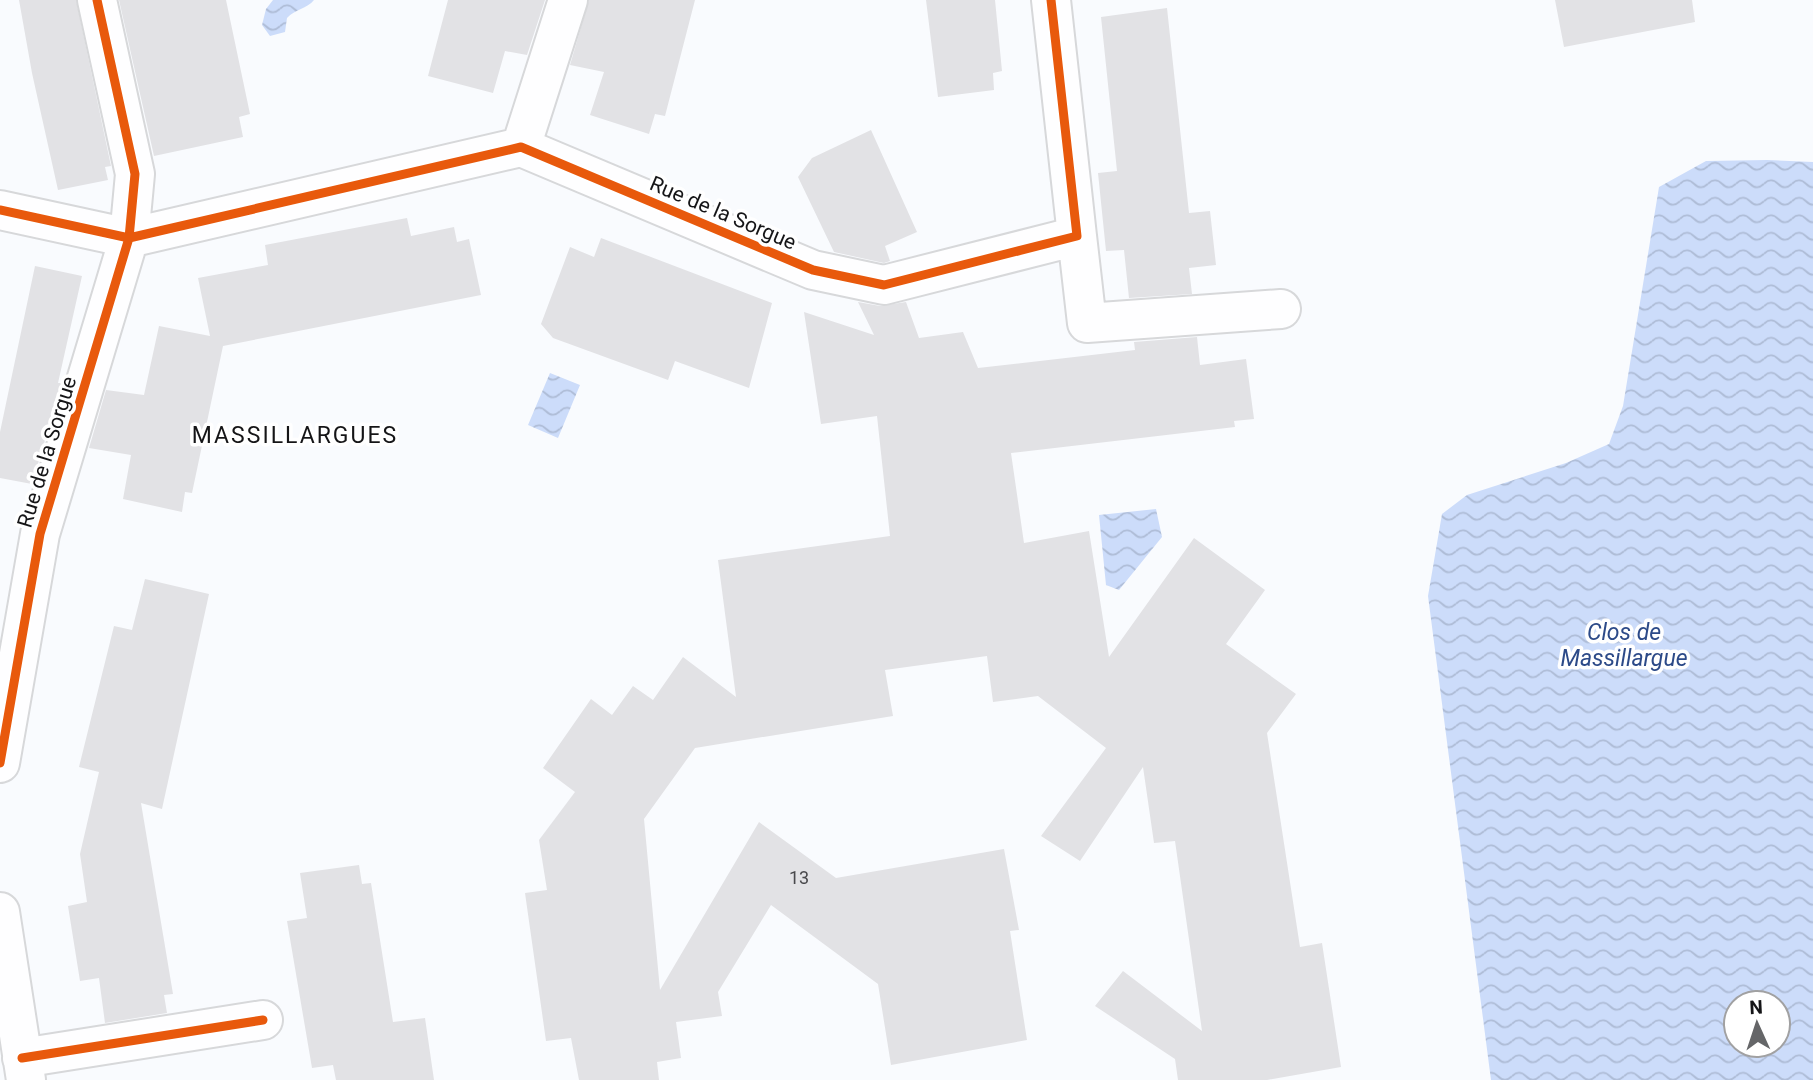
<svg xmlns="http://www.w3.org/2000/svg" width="1813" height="1080" viewBox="0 0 1813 1080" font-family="Roboto,sans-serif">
<defs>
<pattern id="water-waves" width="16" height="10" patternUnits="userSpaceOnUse" patternTransform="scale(1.75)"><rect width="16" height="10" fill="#ccdcfa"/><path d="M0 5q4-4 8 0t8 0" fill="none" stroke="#aebcd6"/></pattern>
</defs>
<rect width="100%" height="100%" fill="#f9fbfe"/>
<path fill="url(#water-waves)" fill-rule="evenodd" d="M273,0H314C307,9 295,9 287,18L285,32L270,36L262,25L266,9Z
M1767,160L1813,162V1080H1491L1428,596L1442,514L1467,495L1566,463L1609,444L1623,406L1659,187L1706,161ZM1736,1003H1778V1045H1736Z
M550,373L580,385L558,438L528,425Z
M1156,509L1162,537L1119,590L1106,585L1099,515Z"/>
<path fill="#e2e2e5" d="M19,0H76L111,166L105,167L108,180L58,190L32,73Z
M119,0H226L250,114L239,117L243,137L154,156Z
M448,0H545L527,55L505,51L493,93L428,76Z
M589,0H695L665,116L655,114L649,134L590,115L604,72L570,65Z
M926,0H995L1002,71L993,73L994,90L938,97Z
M1555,0H1692L1695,22L1564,47Z
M1167,8L1189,213L1210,211L1216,265L1189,268L1192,294L1129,298L1124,250L1106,251L1098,173L1117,171L1101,17Z
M871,130L917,232L885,246L890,261L884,263L834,252L798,177L812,158Z
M407,218L411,236L454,227L457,242L469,239L481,295L223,346L192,493L185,492L182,512L123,499L131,455L89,448L106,390L144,395L159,326L210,336L198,278L268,265L265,245Z
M601,238L772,303L749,388L675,361L668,380L553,338L541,324L570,247L594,257Z
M35,266L82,276L58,383H62L32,484L0,478V432Z
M858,302L880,306L906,302L919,338L963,332L978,368L1135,350L1134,342L1197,337L1200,365L1246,359L1254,419L1234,421L1235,427L1011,453L1024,543L1089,531L1109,657L1194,538L1265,590L1226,644L1296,694L1267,733L1300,947L1322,943L1341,1067L1267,1080H1178L1175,1059L1095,1006L1123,971L1202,1031L1175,841L1154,843L1143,767L1080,861L1041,836L1106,748L1038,696L993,702L987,656L885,670L893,716L695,748L644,819L660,990L759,822L836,878L1004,849L1019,930L1010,931L1027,1040L891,1065L878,984L771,905L718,992L722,1016L676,1022L681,1058L657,1062L659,1080H579L571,1038L546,1041L525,893L547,890L539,840L575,792L543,768L591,699L612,715L633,686L653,700L683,657L736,697L718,560L890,536L877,416L821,424L804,312L874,335Z
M145,579L209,594L162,809L141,803L173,994L164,995L167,1013L105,1023L99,978L80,981L68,906L87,902L80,854L99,772L79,767L114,626L132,630Z
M359,865L362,884L371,883L393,1022L425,1018L434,1080H336L333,1065L312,1068L287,921L307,918L300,873Z"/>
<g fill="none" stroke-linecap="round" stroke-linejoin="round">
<defs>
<path id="street" d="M521,147L568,0
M0,210L129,238L521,147L813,270L884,285L1077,236L1051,0
M1077,236L1087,323L1281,309
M0,763L40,534L129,238L135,174L97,0
M0,912L26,1080
M22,1058L263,1020"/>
</defs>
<use href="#street" stroke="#d7d8da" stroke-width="42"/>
<use href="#street" stroke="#fefeff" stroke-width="38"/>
<defs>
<path id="cycleway" d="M0,210L129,238L521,147L813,270L884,285L1077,236L1051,0
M0,763L40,534L129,238L135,174L97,0
M22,1058L263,1020"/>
</defs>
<use href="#cycleway" stroke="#fff" stroke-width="13"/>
<use href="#cycleway" stroke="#e8590c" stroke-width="9"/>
</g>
<g text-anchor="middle" stroke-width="7" stroke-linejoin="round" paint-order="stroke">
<g font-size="18" fill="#49494c">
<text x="799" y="884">13</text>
</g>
<g font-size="21" fill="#151517" stroke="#fff">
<text transform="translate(723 213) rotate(23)" y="7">Rue de la Sorgue</text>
<text transform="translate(47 452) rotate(-73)" y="7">Rue de la Sorgue</text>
</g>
<g font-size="23" letter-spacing="2" fill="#151517" stroke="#fff">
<text x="295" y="443">MASSILLARGUES</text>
</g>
<g font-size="23" font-style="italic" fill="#2c4a88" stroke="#fff">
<text x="1624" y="640">Clos de<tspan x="1624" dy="26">Massillargue</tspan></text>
</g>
</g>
<g transform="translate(1757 1024) rotate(357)"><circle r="33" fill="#ffffff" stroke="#a1a1a2" stroke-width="2"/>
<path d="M0-5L12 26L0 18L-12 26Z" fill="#656668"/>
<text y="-10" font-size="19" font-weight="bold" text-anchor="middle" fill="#151517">N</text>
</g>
</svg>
